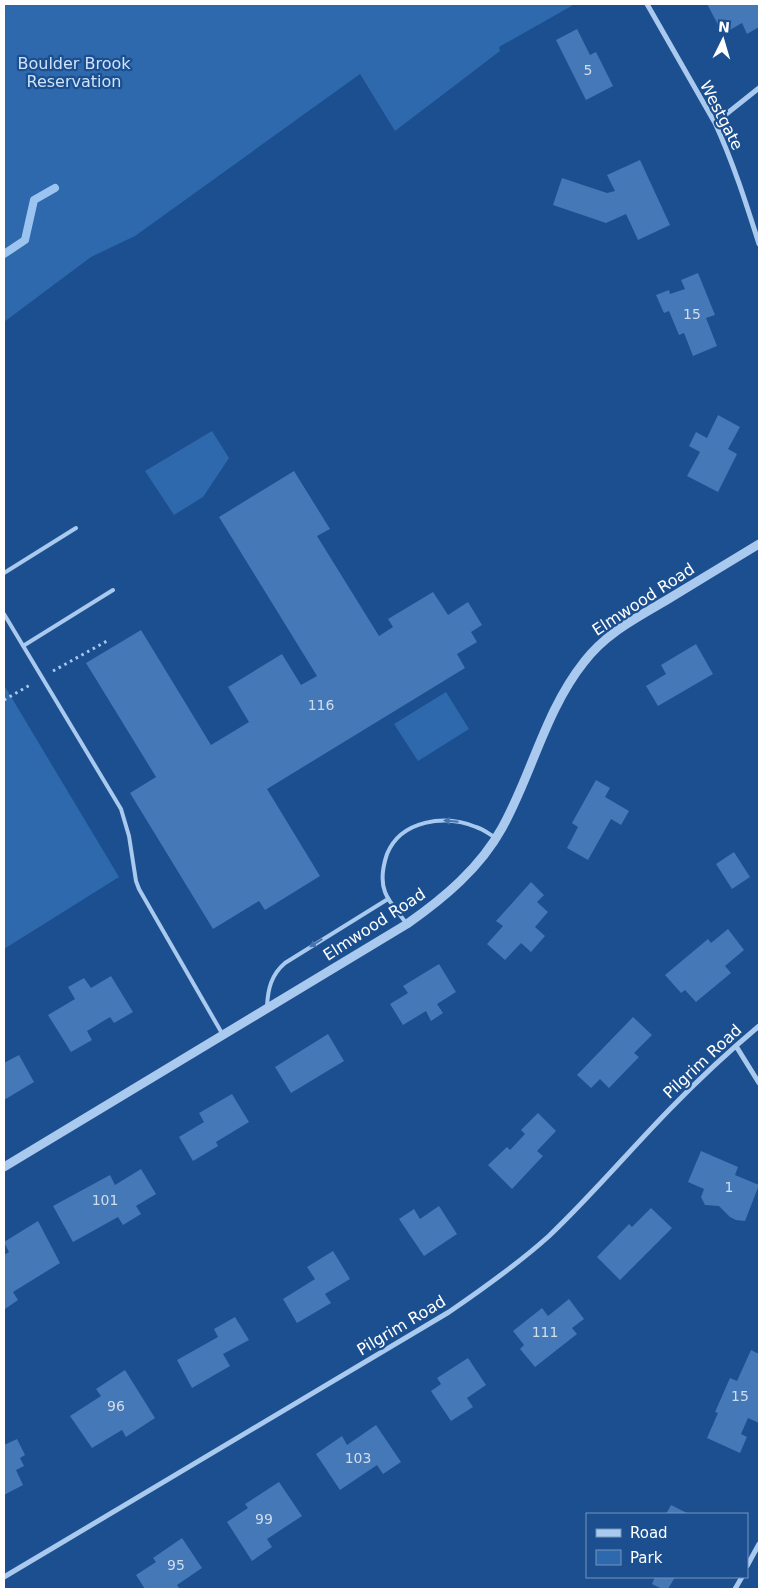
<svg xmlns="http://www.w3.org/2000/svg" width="763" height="1593" viewBox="0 0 763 1593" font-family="'DejaVu Sans',sans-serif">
<rect width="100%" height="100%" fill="#1b4f8f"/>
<path fill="#2e69ad" d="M4,4H575L499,47L500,51L395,131L360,74L135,236L91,257L4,322Z
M212,431L229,458L203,497L174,515L145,471Z
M4,685L119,877L4,949Z
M446,692L469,729L418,761L394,724Z"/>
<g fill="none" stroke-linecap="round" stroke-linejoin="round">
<path stroke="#9cc4f0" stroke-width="8" d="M4,254L25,240L34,200L55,188"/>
</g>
<path fill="#4478b7" d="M707,4H759V27L747,34L742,23L723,34Z
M577,29L590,55L596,52L613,86L586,100L556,40Z
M640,160L670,225L638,240L626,214L606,223L553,205L562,178L607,193L615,191L607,175Z
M698,273L715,315L706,318L717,346L693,356L684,333L679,335L669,311L664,313L656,295L669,290L670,294L685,289L681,280Z
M718,415L740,427L728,449L737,454L718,492L687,476L700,452L689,446L696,432L707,438Z
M294,471L330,529L317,536L379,636L393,627L388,619L433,592L448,615L468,602L482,625L471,632L477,642L457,654L465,668L267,789L320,876L265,910L259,901L213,929L130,793L156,777L86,663L141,630L211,745L249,722L228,687L282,654L301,685L317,676L219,517Z
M696,644L713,674L658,706L646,686L666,674L661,665Z
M596,780L610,788L605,797L629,811L621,825L611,819L588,860L567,848L578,827L572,823Z
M734,852L750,877L732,889L716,864Z
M531,882L544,895L537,902L548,912L535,927L545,936L531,952L521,943L505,960L487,944L503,926L496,921Z
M728,929L744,950L725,966L731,973L696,1002L685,990L681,993L665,975L708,939L711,943Z
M439,964L456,992L437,1004L443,1013L431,1021L426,1011L403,1025L390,1004L408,993L403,986Z
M111,976L133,1012L114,1023L110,1017L87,1031L92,1040L71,1052L48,1015L75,999L68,987L84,978L91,988Z
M633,1017L652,1035L634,1053L639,1057L609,1088L600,1079L591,1088L577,1075Z
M328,1034L344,1061L291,1093L275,1067Z
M19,1055L34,1082L4,1100V1063Z
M232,1094L249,1122L216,1142L218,1146L193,1161L179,1137L204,1122L199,1113Z
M538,1113L556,1131L537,1151L543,1156L512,1189L488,1165L507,1147L510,1150L525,1134L521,1130Z
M701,1151L738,1167L735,1175L759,1185L745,1221L736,1220L730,1217L719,1206L705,1205L701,1197L704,1189L688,1182Z
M141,1169L156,1194L136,1206L141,1214L123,1225L118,1217L73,1242L53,1206L110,1175L115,1185Z
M439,1206L457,1234L424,1256L399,1219L414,1209L420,1219Z
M651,1208L672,1228L620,1280L597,1257L629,1224L632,1227Z
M38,1221L60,1263L13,1292L18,1300L5,1309L4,1255L9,1252L4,1242Z
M333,1251L350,1279L325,1294L331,1303L297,1323L283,1299L315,1279L307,1267Z
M569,1299L584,1319L572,1328L577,1334L535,1367L520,1349L524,1345L513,1331L542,1308L548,1316Z
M235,1317L249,1340L223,1354L230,1366L192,1388L177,1360L218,1337L214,1329Z
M751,1350L759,1354V1423L748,1418L741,1434L747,1437L740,1453L707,1438L718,1413L715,1412L730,1378L737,1381Z
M468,1358L486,1385L467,1398L473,1407L451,1421L431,1391L441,1384L437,1378Z
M125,1370L155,1418L126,1437L122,1430L92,1448L70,1416L101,1396L96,1389Z
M376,1425L401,1462L383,1474L377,1465L340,1490L316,1454L342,1436L347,1445Z
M17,1439L25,1455L20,1458L24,1466L16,1470L23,1485L4,1495V1445Z
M279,1482L302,1516L267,1539L272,1547L252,1561L227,1522L248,1508L245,1504Z
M671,1505L689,1514H666Z
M182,1538L202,1568L177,1585L180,1589H145L136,1575L156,1562L153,1558Z
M655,1577H675L668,1589H662L652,1584Z"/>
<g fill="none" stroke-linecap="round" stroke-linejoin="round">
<path stroke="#a9c9ee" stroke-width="3" stroke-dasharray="2.5 4" stroke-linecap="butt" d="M53,671L107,641
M4,700L30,685"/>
<path stroke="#a9c9ee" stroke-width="4" d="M4,573L76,528
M4,614L121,809L129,836L136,881L139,889L223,1035
M23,646L113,590
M406,923C399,913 389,903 385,892C380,879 383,866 387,854C401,820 445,814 476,827C483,829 489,834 496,838
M267,1006C268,989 271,975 285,963L388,899"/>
<path stroke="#a9c9ee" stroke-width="5" d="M647,4L715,123C733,162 746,203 759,244
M715,123L759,88
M736,1046L759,1083
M747,1566L759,1544
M4,1577L449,1312C484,1288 518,1264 549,1236C592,1195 629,1151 670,1109C698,1080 728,1052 759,1026
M735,1589L742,1577"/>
<path stroke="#a9c9ee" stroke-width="9" d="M4,1167L407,924C444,898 480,868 502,828C532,774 545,711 584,662C605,634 636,618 665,601C696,582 728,563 759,544"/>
</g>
<defs><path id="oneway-solid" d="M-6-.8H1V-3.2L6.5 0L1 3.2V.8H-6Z" transform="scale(1.25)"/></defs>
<g fill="#4674ac">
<use href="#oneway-solid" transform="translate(451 821) rotate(-175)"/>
<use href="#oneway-solid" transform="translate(316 943) rotate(148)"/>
</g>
<g text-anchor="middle" stroke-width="4.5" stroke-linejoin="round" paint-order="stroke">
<g font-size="14" fill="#d0dded">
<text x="588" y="75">5</text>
<text x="692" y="319">15</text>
<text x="321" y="710">116</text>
<text x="729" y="1192">1</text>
<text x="105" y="1205">101</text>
<text x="545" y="1337">111</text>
<text x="740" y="1401">15</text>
<text x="116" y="1411">96</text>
<text x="358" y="1463">103</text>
<text x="264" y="1524">99</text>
<text x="176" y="1570">95</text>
</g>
<g font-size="16" fill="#cfe3fa" stroke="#1b4f8f">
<text x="74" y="69">Boulder Brook<tspan x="74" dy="18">Reservation</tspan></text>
</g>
<g font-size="16" fill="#fff" stroke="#1b4f8f">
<text transform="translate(722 115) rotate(63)" y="6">Westgate</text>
<text transform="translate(643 599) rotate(-33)" y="6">Elmwood Road</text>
<text transform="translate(374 924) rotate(-33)" y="6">Elmwood Road</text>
<text transform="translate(702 1061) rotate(-43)" y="6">Pilgrim Road</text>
<text transform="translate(401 1325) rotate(-31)" y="6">Pilgrim Road</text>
</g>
</g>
<rect width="763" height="1593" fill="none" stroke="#ffffff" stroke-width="10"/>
<rect x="586" y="1513" width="162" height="65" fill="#1b4f8f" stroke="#7695bc"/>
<rect x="596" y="1529" width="25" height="8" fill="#a9c9ee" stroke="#7695bc"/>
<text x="630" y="1538" font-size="15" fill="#ffffff">Road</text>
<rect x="596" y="1550" width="25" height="15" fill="#2e69ad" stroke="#7695bc"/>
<text x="630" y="1563" font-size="15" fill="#ffffff">Park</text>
<g transform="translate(723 40) rotate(5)" stroke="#1b4f8f" stroke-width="4" paint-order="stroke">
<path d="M0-4L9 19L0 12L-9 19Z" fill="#ffffff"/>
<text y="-8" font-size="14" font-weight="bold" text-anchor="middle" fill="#ffffff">N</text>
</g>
</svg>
